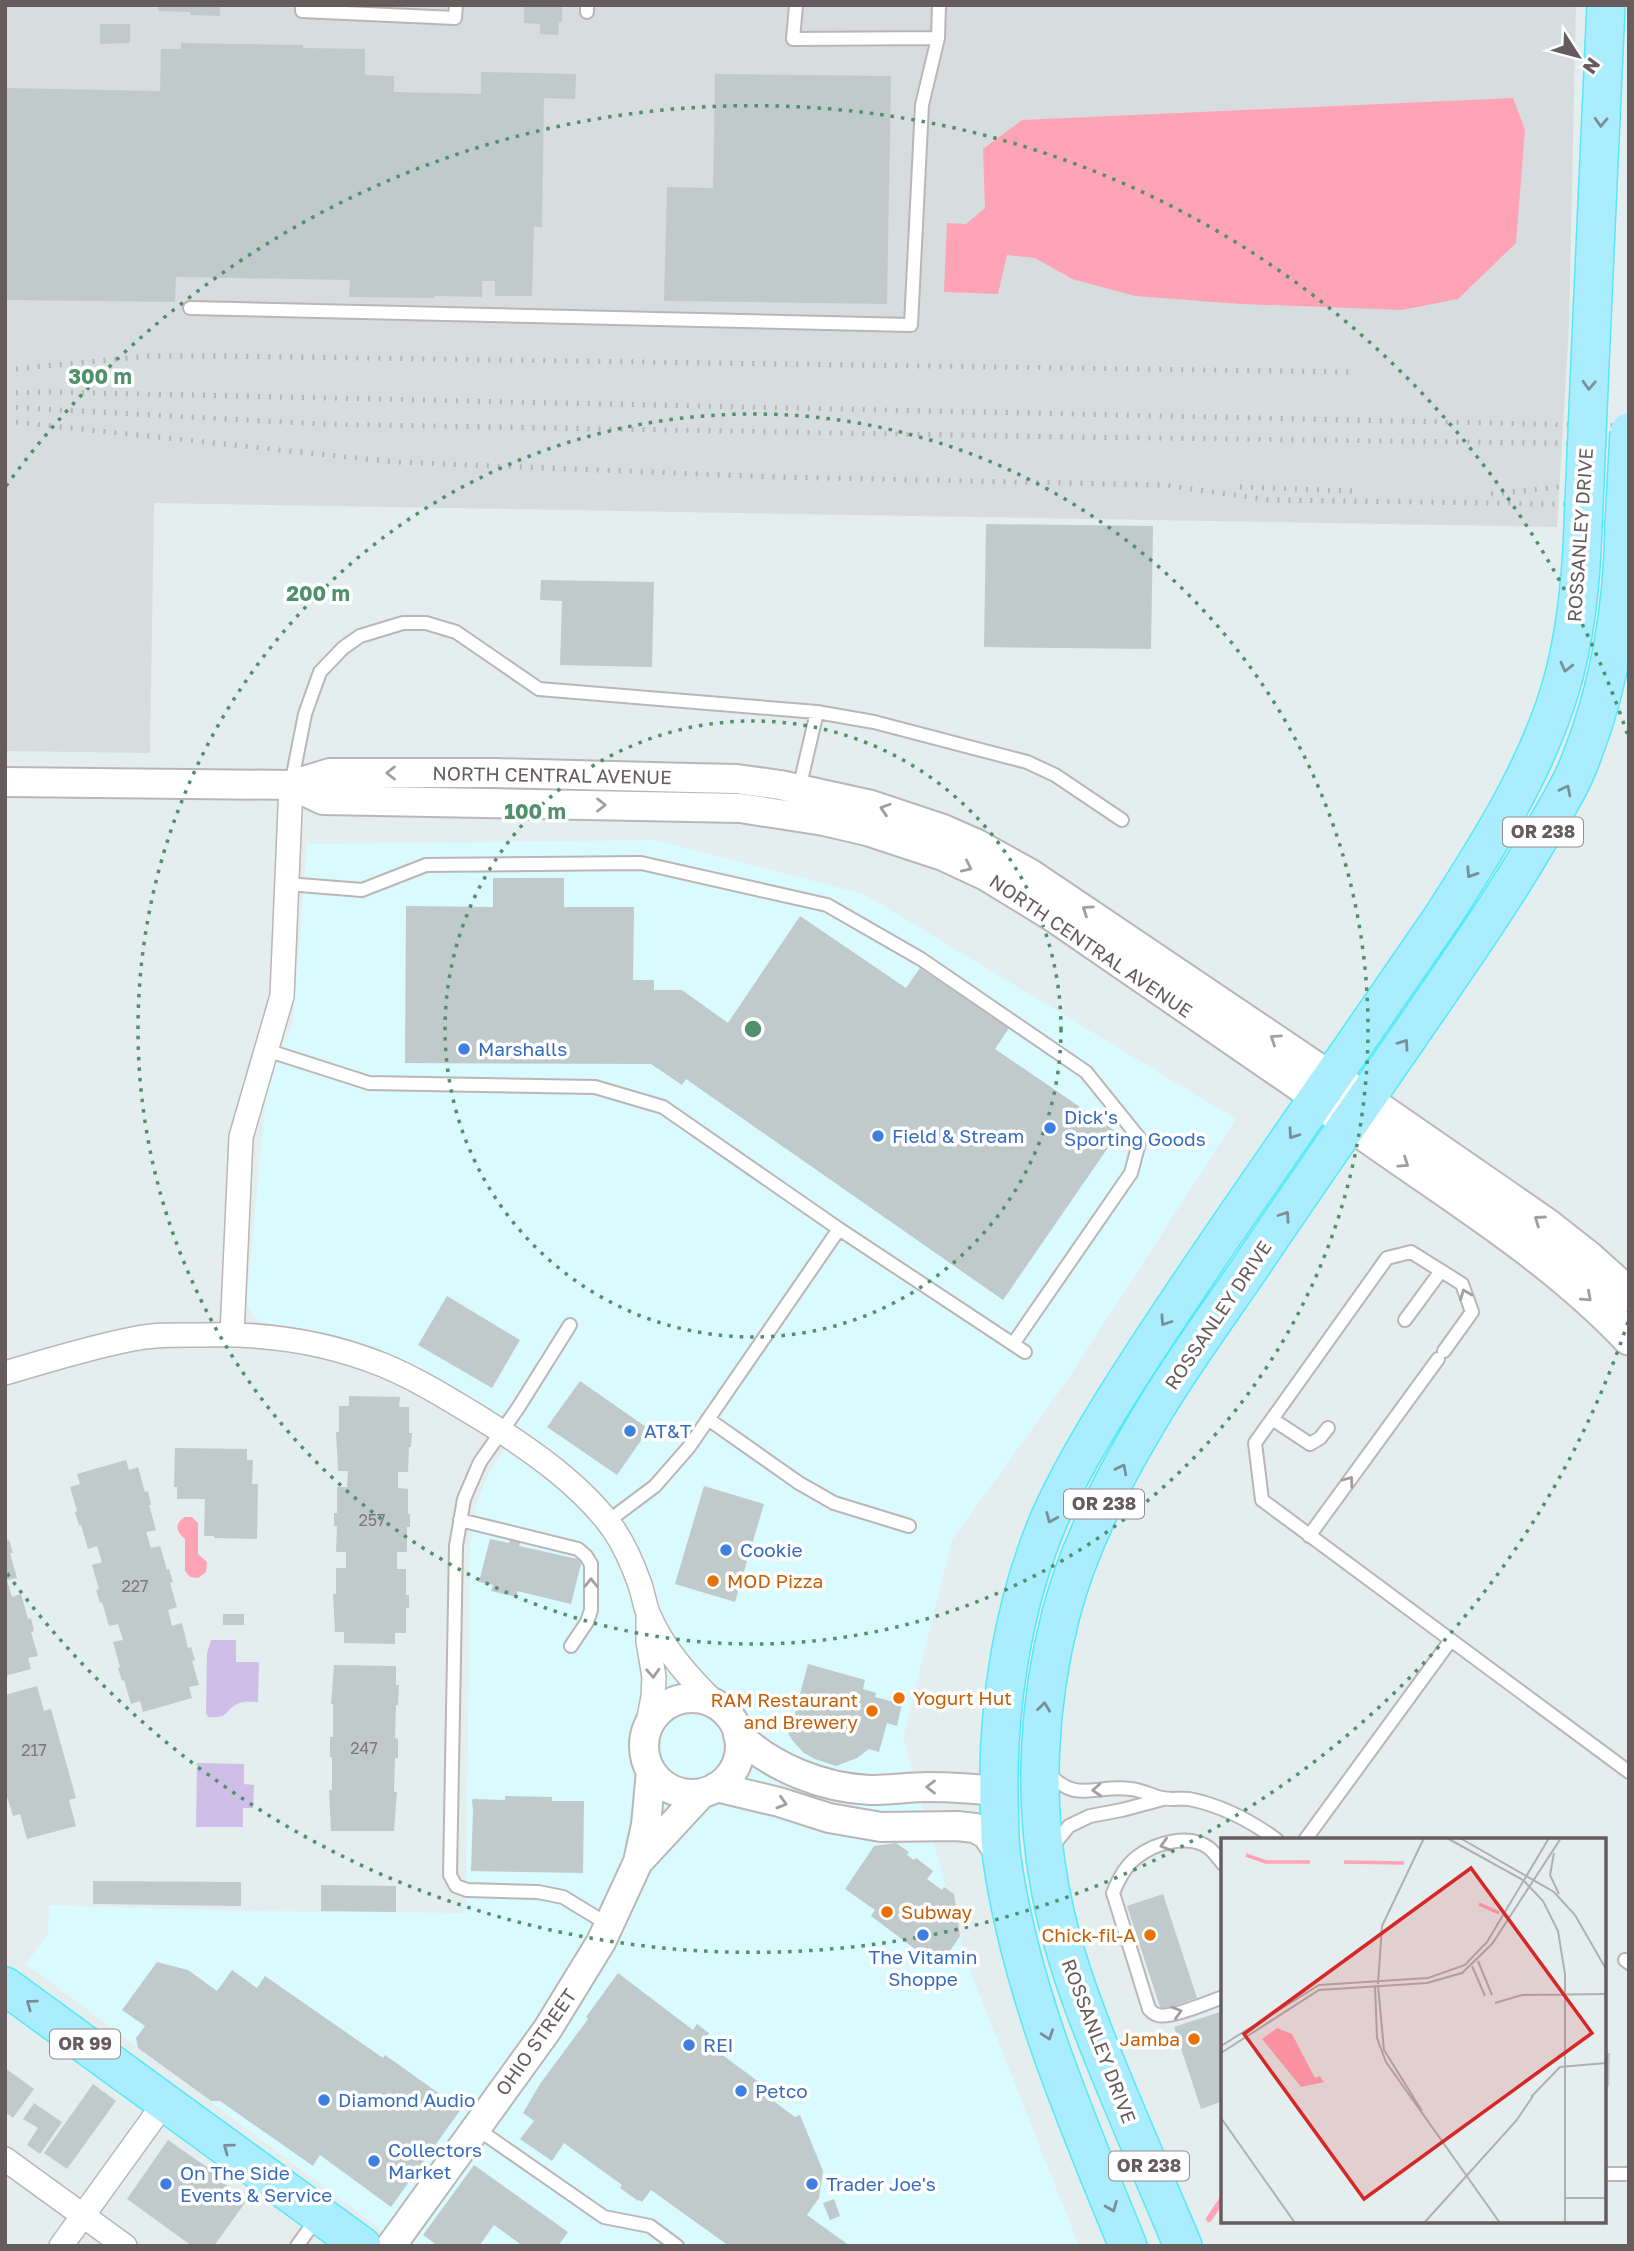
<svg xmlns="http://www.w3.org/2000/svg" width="1634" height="2251" viewBox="0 0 1634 2251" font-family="'Golos Text',sans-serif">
<rect width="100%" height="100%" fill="#e4eeef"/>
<path fill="#d9faff" d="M655,840L864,894L1236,1119L1068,1379L952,1540L903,1738L971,1973L1079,2246H403L26,1964L48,1934L49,1905L242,1911L466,1913L470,1544L476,1505L488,1475L518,1428L425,1371L367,1346L323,1333L265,1325L254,1317L248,1307L247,1298L267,1083L293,1022L307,844Z"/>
<path fill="#d7ddde" d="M5,5H1576L1569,327L1557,527L154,503L150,753L5,751Z"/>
<path fill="#cfbfe8" d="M211,1640H236V1662H259L258,1702C252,1702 245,1701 240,1703C224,1708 232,1719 208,1717L206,1713L207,1653Z
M197,1763L244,1764V1784L254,1785L253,1808H243V1827H196Z"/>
<path fill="#ffa4b6" d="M1513,98L1525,130L1516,243L1458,299L1402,310L1240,304L1135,296L1072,279L1035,258L1007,255L998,294L944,292L947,223L966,224L985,208L983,149L1022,120Z
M185,1517H192L198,1523V1554L207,1562L206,1572L198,1578L190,1577L185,1571V1539C176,1532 174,1523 185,1517Z"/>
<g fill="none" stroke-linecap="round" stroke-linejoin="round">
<path stroke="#ffa4b6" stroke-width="6" d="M1209,2219L1223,2198"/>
</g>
<path fill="#c1caca" d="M158,5H220V16L190,15V12L158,11Z
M524,5H562V22H559L558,35L540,34V24L524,23Z
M100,24H130V43L100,44Z
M181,43L303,45V48L365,49V75L394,76V92L481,94V72L576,74L575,99L544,98L542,227H534L532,296H495V281H482V297L435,296V298L349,297L350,280L176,277L175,302L5,300V88L160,91L161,49H181Z
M715,74L891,76L887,304L664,301L667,187L713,188Z
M986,524L1153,526L1151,649L984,647Z
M541,580L654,582L652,667L560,665L562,601L540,600Z
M493,878H564V907H634L633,980H654V990H682L728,1023L800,916L906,988L920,968L1009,1028L995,1049L1118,1133L1003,1300L686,1079L682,1085L651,1064L405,1063L406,906L493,907Z
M447,1296L520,1340L492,1388L418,1345Z
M580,1381L649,1429L617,1475L547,1427Z
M349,1396L400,1397L399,1407H409V1433H412L411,1447H409L408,1472H398V1488L408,1489V1514H410V1527H407V1552H397V1569H406V1595H409V1608H406V1633H395V1644L344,1643V1632H335L333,1594H336V1568H346V1552H336L337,1526H334V1513H337V1487H347L348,1471H338L336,1432H339V1406H349Z
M175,1448L247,1449V1460H253L252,1484H258L257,1539L214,1538V1536H204L205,1499H177V1487H174Z
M126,1460L129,1470L138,1467L145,1492L148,1491L151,1505H149L156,1530L146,1532L151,1548L160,1546L167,1570L169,1569L173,1582L170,1583L177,1607L168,1610L172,1626L182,1623L188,1648L191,1647L195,1660L192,1661L199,1685L189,1687L192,1698L143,1712L140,1701L131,1704L124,1680L122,1681L118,1668L120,1667L113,1642L123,1640L118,1624L109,1626L102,1602L100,1603L96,1590L99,1589L92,1565L102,1562L97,1546L88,1549L81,1525H79L75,1512L77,1511L70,1487L80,1484L77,1474Z
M704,1486L764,1504L735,1602L675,1584Z
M490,1539L509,1543L510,1539L521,1541L519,1546L582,1560L571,1604L517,1591V1597L491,1591L493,1585L479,1582Z
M9,1540L13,1553H10L17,1578L7,1580L12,1597L21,1594L28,1619L31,1618L34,1631L31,1632L38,1656L28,1658L31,1669L5,1676V1541Z
M223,1614H244V1625H223Z
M808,1664L865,1680L863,1689L876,1693L875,1697L902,1704L897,1726L887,1723L879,1752L869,1749L857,1758L836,1766L815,1759L804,1753L792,1740L787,1731L797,1726L795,1713Z
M334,1665L396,1666V1685H399L398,1705H396L395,1738L398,1739V1758H395L394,1792H397L394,1831H331L329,1790H332V1757H330V1737H333V1704H331Z
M37,1686L44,1711L51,1709L76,1798L69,1800L76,1826L27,1839L20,1814L13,1816L5,1790V1695Z
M505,1796L552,1797V1801H584L583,1873L471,1871L473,1810L472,1801L473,1799L505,1800Z
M896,1843L909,1852L907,1855L914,1860L916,1858L933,1871L927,1879L942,1890L944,1887L954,1894L960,1936L939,1967L871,1916L875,1910L845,1889L874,1846Z
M93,1881L241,1882V1906L93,1904Z
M321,1885L396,1886V1912L321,1911Z
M1163,1894L1197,1998L1161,2010L1127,1906Z
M157,1962L188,1970L217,1991L232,1970L257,1988L265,1976L383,2058L385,2055L461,2109L391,2207L320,2155L313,2166L220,2101H211L138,2048L136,2038L145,2026L122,2010Z
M618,1973L693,2030L697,2024L709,2033L705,2039L723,2052L721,2054L774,2093L771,2097L776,2103L795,2117L800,2115L823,2171L819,2198L807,2215L850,2246H729L651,2190L642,2202L639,2200L638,2201L620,2188L622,2185L564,2143L552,2161L520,2139L534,2121L523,2113L540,2084L588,2019L586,2017Z
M1223,2011V2101L1201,2109L1174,2027Z
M1604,2053H1610L1609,2086H1604Z
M5,2068L34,2089L13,2118L5,2112Z
M93,2084L116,2101L67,2169L44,2153Z
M34,2103L62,2122L40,2154L27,2145L38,2128L23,2119Z
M168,2140L221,2177L219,2180L247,2200L214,2246H192L127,2199Z
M474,2165L568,2232L558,2246H523L494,2225L479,2246H438L423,2235Z
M834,2199L840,2216L830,2220L823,2203Z"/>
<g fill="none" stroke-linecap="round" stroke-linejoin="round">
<defs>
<path id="service" d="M302,5V11L455,18L456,5
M796,5L793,39L938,38L939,5
M587,12V5
M190,308L911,325L922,105L938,38
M291,785L305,714L320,672L343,648L360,636L403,623H426L456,632L539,689L817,712L874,722L1027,762L1055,775L1122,820
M799,789L817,712
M287,884L362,890L426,865L641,863L827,905L921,959L1086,1072L1140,1139L1131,1173L1013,1344
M266,1050L369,1083L595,1087L663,1107L839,1229L689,1447L655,1486L607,1522
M839,1229L1025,1352
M1405,1320L1441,1271
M570,1325L518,1408L480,1462L464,1499L456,1546L450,1875L456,1886L467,1890L538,1892L563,1897L609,1925
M1444,1351L1472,1312L1462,1284L1411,1252L1387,1258L1255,1443L1262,1500L1629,1772
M708,1419L799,1483L834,1503L909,1526
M1272,1419L1310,1444L1320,1438L1328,1428
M460,1520L578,1549L586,1556L591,1564V1610L587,1622L571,1646
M1309,1536L1438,1359
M1047,1771C1075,1805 1095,1784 1131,1789C1142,1790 1152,1796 1162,1798C1171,1800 1180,1798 1189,1799C1220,1805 1251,1821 1277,1840
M1305,1840L1451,1640
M1052,1847L1069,1826L1090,1816L1122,1810L1163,1799
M1223,1864C1219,1859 1214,1852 1209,1848C1189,1833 1155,1843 1137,1857C1125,1866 1118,1880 1113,1893L1149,2009C1152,2012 1153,2014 1158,2015C1170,2019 1209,2002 1223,1997
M1625,1960L1629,1963
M476,2128L604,2217L650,2226L677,2246
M1604,2174H1629
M297,2246L317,2218"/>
<path id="minor" d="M232,1334L241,1137L282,996L291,785
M5,1373C47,1361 90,1347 133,1339C155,1334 179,1335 202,1335C263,1333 326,1342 383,1365C419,1380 452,1401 485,1421C531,1450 582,1485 614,1530C624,1545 633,1565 639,1582C643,1592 644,1603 648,1613C663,1649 689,1678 717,1705
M646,1733L653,1697L654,1677L648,1641V1619
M5,2159L125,2246
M61,2246L165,2102"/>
<path id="tertiary" d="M5,782L291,785L330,773H494L691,778L737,779L780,785L871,805L943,829L977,844L1031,874L1332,1077
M291,785L323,800L740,808L824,821L867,831L943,856L986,876L1053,917L1317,1099
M644 1746a48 48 0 1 1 96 0a48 48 0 1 1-96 0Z
M738,1735C773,1768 823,1788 870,1790C890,1790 910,1787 929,1787C953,1787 976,1789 999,1791
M716,1787L779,1802L829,1818L881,1827L957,1826L975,1828L987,1835L1002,1857
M640,1860L702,1793
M391,2246L547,2030L601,1942L638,1862L646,1825L651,1771"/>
<path id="secondary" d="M1332,1077L1546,1225L1588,1258L1629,1295
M1317,1099C1421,1178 1539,1243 1629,1338"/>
<path id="primary" d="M1592,317L1606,5
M5,1986L362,2246
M1128,2246C1077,2121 1021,1993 1002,1859C999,1839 1000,1819 999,1800C997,1706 1013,1603 1050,1517C1070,1472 1096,1429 1122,1388C1159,1329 1198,1272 1237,1215C1306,1115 1374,1015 1443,916C1489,844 1535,772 1560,690C1576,637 1581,582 1583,527
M1183,2246C1157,2184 1130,2123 1105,2061C1082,2004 1061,1948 1050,1888C1033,1798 1038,1703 1061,1614C1080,1541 1118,1470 1157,1406C1185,1360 1217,1316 1248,1271C1315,1171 1385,1072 1453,972C1484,927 1514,882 1541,835C1555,811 1571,786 1581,759C1610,685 1623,605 1624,526"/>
</defs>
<use href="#service" stroke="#bcb5b5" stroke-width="16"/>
<use href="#minor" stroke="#bcb5b5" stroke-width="26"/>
<use href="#tertiary" stroke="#bcb5b5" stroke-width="32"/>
<use href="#secondary" stroke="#bfb6b6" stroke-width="37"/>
<use href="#primary" stroke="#54e9f8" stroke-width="40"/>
<use href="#service" stroke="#fff" stroke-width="12"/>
<use href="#minor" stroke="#fff" stroke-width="23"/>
<use href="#tertiary" stroke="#fff" stroke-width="28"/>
<use href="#secondary" stroke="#fff" stroke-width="33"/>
<use href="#primary" stroke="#a9edff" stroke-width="37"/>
<path stroke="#b7b5b5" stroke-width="5" stroke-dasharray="2 9" stroke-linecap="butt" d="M5,370L150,356H218L1351,372
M5,393L50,392L1629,426
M5,407L320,424L1071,437L1629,444
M5,421L395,462L776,477L1164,485L1269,500L1629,505
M1240,487L1352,491
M1491,494L1629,480"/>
<defs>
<path id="primary-bridge" d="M1624,526L1629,432
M1583,527L1592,317"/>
</defs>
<use href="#primary-bridge" stroke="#54e9f8" stroke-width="40" stroke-linecap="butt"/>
<use href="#primary-bridge" stroke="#a9edff" stroke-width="37"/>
</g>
<defs><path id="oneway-chevron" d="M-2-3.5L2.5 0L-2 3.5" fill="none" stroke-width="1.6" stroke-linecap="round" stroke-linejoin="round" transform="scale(1.75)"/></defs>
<g stroke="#7d8f96">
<use href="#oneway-chevron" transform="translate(1601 122) rotate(92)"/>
<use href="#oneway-chevron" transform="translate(1589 385) rotate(93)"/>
<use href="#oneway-chevron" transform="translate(1566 667) rotate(104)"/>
<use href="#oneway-chevron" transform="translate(1566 790) rotate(-63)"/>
<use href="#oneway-chevron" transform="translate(1471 873) rotate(123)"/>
<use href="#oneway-chevron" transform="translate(1404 1044) rotate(-55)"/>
<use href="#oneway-chevron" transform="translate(1293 1134) rotate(125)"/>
<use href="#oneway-chevron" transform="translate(1285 1216) rotate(-56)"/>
<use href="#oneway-chevron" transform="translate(1165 1321) rotate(124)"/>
<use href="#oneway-chevron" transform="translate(1122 1469) rotate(-63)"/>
<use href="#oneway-chevron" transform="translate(1051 1518) rotate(113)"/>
<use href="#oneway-chevron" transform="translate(1044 1707) rotate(-83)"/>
<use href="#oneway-chevron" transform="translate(31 2004) rotate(-144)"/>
<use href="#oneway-chevron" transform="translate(1048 2035) rotate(71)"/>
<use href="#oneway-chevron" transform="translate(228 2148) rotate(-144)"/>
<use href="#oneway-chevron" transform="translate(1112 2207) rotate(68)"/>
</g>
<g stroke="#a39d9e">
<use href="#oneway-chevron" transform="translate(391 773) rotate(-180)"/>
<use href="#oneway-chevron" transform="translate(601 805)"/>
<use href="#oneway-chevron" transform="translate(885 809) rotate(-162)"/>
<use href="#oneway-chevron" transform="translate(967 867) rotate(25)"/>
<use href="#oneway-chevron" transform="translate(1087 910) rotate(-146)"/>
<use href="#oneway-chevron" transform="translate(1275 1039) rotate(-146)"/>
<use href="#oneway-chevron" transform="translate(1404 1163) rotate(34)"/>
<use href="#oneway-chevron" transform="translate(1539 1220) rotate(-145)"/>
<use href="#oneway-chevron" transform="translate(1465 1294) rotate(-112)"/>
<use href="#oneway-chevron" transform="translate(1587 1297) rotate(42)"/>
<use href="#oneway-chevron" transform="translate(1349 1481) rotate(-54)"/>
<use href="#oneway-chevron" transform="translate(591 1583) rotate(-90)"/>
<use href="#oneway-chevron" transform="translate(653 1673) rotate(87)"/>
<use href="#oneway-chevron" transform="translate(931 1787) rotate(180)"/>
<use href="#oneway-chevron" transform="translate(1097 1790) rotate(177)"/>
<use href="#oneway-chevron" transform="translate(782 1803) rotate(17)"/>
<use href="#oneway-chevron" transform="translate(1165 1845) rotate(163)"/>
<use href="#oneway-chevron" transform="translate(1177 2012) rotate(-17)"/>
</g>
<g fill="none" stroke="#50906a" stroke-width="3.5" stroke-dasharray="3.5 7">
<circle cx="753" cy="1029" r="308"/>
<circle cx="753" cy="1029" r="615"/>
<path d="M1628 1322A923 923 0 0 1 6 1572M6 486A923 923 0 0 1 1628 736"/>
</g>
<g fill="#3f7fe0" stroke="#fff" stroke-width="2.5">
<circle cx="464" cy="1049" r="7"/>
<circle cx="1050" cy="1128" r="7"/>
<circle cx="878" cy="1136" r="7"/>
<circle cx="630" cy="1431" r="7"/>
<circle cx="726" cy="1550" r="7"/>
<circle cx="923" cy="1935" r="7"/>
<circle cx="689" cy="2045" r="7"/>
<circle cx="741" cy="2091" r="7"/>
<circle cx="324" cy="2100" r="7"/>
<circle cx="374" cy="2161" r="7"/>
<circle cx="166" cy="2184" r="7"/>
<circle cx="812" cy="2184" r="7"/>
</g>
<g fill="#e8710a" stroke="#fff" stroke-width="2.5">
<circle cx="713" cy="1581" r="7"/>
<circle cx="899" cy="1698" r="7"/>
<circle cx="872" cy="1711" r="7"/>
<circle cx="887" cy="1912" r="7"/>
<circle cx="1150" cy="1935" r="7"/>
<circle cx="1194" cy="2039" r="7"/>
</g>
<g text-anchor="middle" stroke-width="7" stroke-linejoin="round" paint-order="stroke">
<g font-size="16" fill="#7d7878">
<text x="372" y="1526">257</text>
<text x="135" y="1592">227</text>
<text x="364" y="1754">247</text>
<text x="34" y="1756">217</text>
</g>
<g fill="#fff" stroke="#948d8e" stroke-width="2">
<rect x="1503" y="817.5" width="80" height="29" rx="5"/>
<rect x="1064" y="1489.5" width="80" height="29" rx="5"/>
<rect x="50" y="2029.5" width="70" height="29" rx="5"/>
<rect x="1109" y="2151.5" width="80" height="29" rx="5"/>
</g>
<g font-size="18" font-weight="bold" fill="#665c5d">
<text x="1543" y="838">OR 238</text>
<text x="1104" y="1510">OR 238</text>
<text x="85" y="2050">OR 99</text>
<text x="1149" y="2172">OR 238</text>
</g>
<g font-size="19" fill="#665c5d" stroke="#fff">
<text transform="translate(1580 535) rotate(-86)" y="7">ROSSANLEY DRIVE</text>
<text transform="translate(552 775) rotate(1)" y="7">NORTH CENTRAL AVENUE</text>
<text transform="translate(1091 946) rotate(34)" y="7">NORTH CENTRAL AVENUE</text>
<text transform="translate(1218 1315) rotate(-56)" y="7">ROSSANLEY DRIVE</text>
<text transform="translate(1099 2041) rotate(69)" y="7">ROSSANLEY DRIVE</text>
<text transform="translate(536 2042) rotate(-55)" y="7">OHIO STREET</text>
</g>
<g font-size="19" fill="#366cbe" stroke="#fff" text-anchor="start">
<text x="478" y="1056">Marshalls</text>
<text x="1064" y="1124">Dick's<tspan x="1064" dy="22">Sporting Goods</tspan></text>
<text x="892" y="1143">Field &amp; Stream</text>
<text x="644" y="1438">AT&amp;T</text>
<text x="740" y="1557">Cookie</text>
<text x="923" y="1964" text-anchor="middle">The Vitamin<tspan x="923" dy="22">Shoppe</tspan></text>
<text x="703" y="2052">REI</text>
<text x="755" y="2098">Petco</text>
<text x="338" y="2107">Diamond Audio</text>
<text x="388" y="2157">Collectors<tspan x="388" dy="22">Market</tspan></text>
<text x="180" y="2180">On The Side<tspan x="180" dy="22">Events &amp; Service</tspan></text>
<text x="826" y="2191">Trader Joe's</text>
</g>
<g font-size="19" fill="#c56008" stroke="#fff" text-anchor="start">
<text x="727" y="1588">MOD Pizza</text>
<text x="913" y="1705">Yogurt Hut</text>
<text x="858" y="1707" text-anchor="end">RAM Restaurant<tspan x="858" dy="22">and Brewery</tspan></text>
<text x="901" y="1919">Subway</text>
<text x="1136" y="1942" text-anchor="end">Chick-fil-A</text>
<text x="1180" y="2046" text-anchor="end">Jamba</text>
</g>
</g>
<g transform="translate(1221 1838)">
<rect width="385" height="385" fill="#e4eeef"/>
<path d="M56,190L71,196L94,240L99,238L103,244L80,249L41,201Z" fill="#ffa4b6"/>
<path fill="none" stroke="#ffa4b6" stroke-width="3.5" d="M25,17L45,24H89M123,24L183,25M258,66L278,75"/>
<path fill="none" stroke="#aeb0b1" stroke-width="2" d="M226,0L302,42L322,63L337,93L344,136V385M239,0L333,54L354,77L385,131M333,15L329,37L338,56M257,123L271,157M251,128L264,158M157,146L161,88L203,0M157,147L163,212L201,273M154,148L156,200L165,224L279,385M274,165L301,157L385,156M0,208L98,147L207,140L244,127L266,104L328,0M0,215L98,152L206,145L241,135L271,106L340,0M310,259L339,229L385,225M0,280L74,385M345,360H385M203,385L295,283L312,258"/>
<path fill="#d62828" fill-opacity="0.15" stroke="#d62828" stroke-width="3.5" d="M250,30L371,195L143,361L23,196Z"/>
<rect width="385" height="385" fill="none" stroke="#665c5d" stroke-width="3.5"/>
</g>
<circle cx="753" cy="1029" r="10" fill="#50906a" stroke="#fff" stroke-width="3.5"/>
<g font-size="21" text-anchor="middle" font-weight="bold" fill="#50906a" stroke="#fff" stroke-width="7" stroke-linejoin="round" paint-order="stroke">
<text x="100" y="384">300 m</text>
<text x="318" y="601">200 m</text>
<text x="535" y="819">100 m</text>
</g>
<rect width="1634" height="2251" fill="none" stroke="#665c5d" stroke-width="14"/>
<g transform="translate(1578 56) rotate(126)" stroke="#ffffff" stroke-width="5" paint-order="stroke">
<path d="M0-5L12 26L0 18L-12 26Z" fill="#665c5d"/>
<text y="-10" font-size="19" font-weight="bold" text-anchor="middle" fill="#665c5d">N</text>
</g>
</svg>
